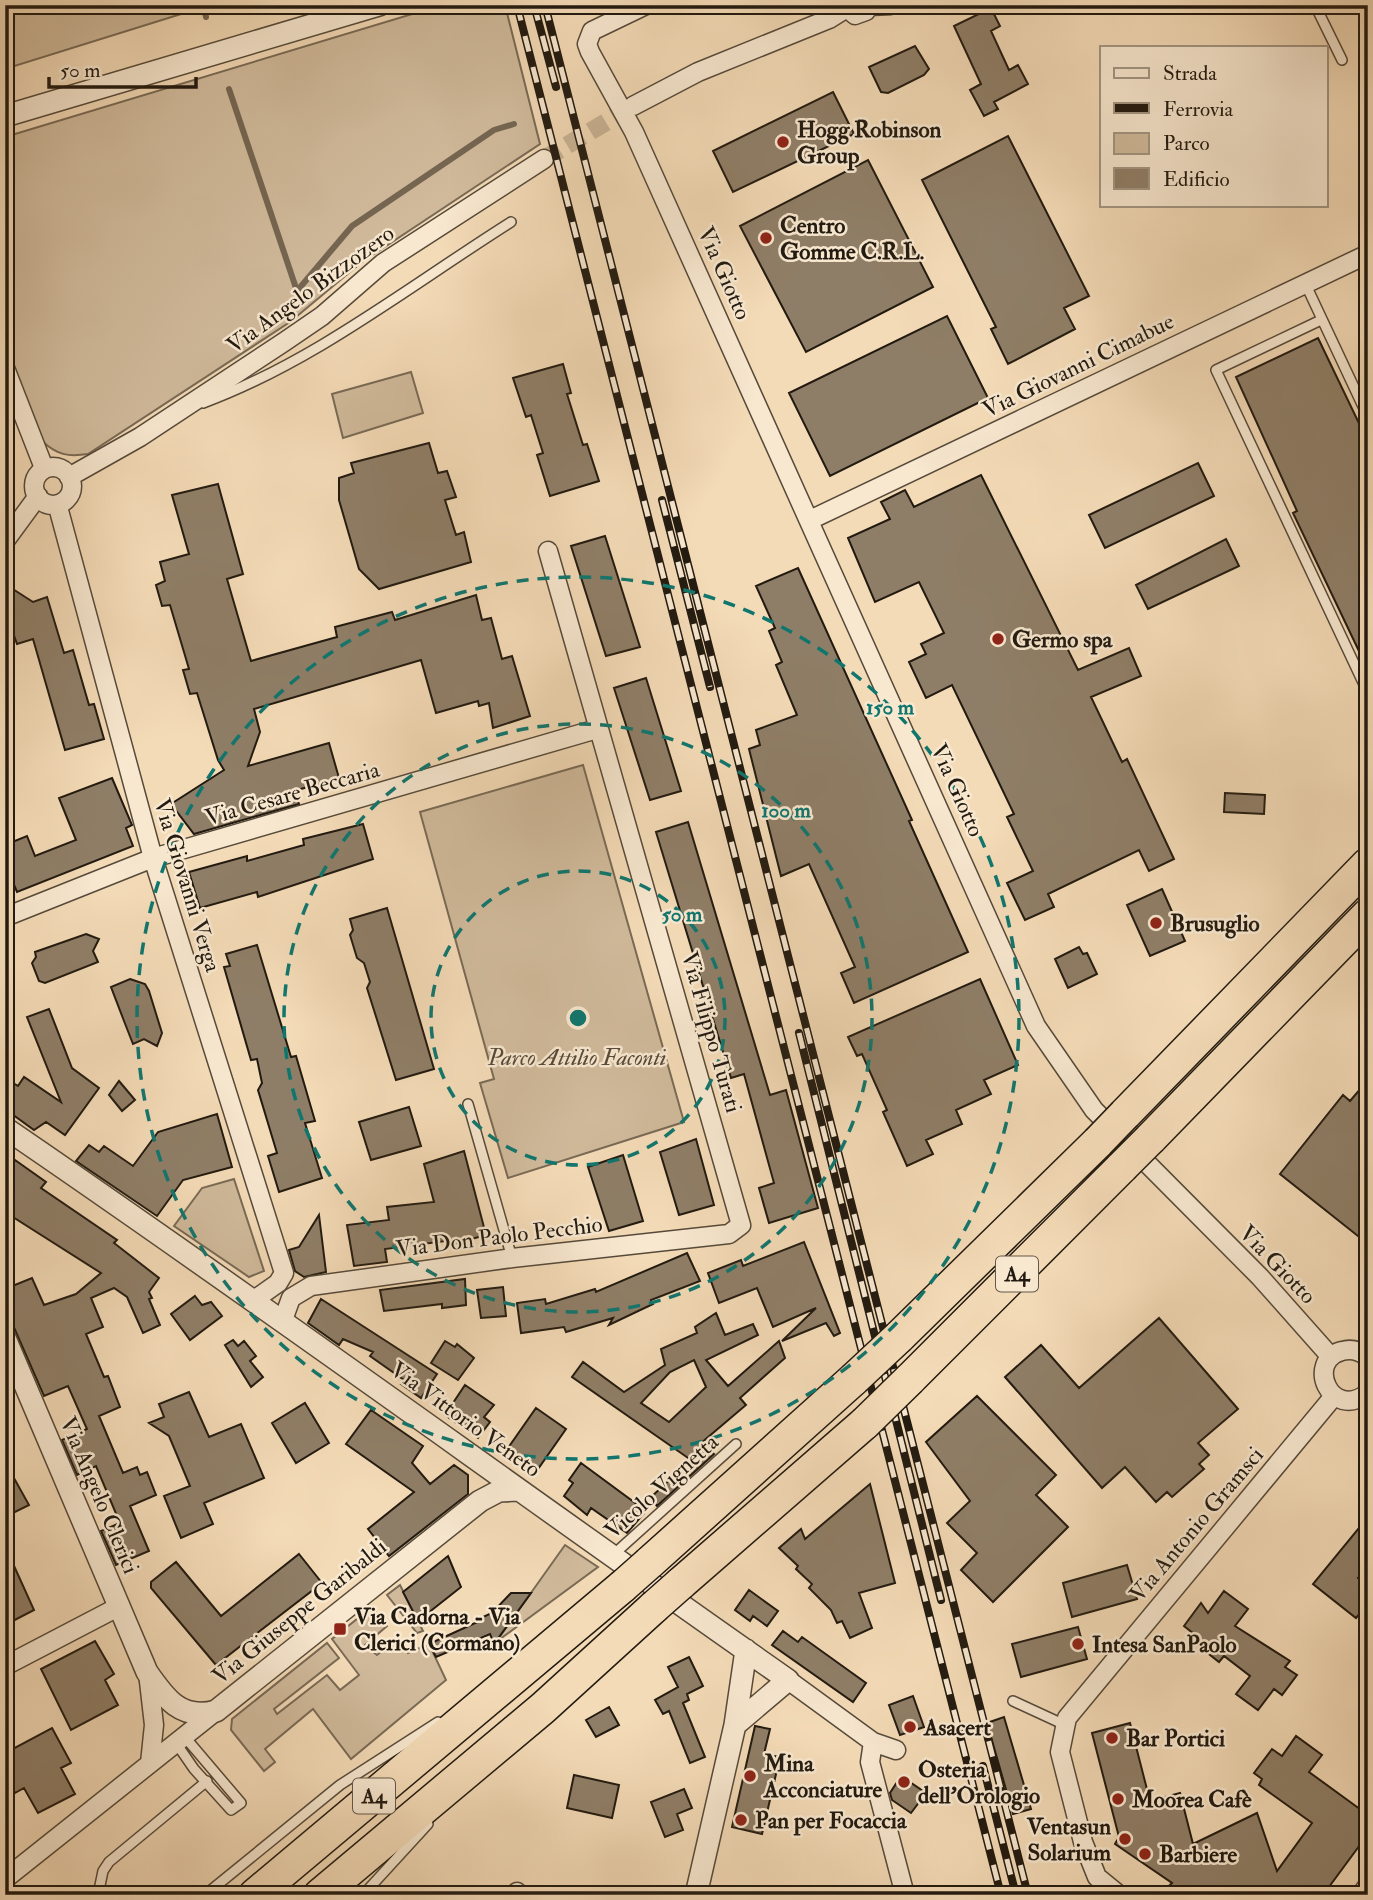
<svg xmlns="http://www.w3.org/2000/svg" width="1373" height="1900" viewBox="0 0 1373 1900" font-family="'IM FELL Double Pica',serif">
<rect width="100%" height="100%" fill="#f4dbb7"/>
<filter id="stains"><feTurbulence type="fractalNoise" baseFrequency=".00286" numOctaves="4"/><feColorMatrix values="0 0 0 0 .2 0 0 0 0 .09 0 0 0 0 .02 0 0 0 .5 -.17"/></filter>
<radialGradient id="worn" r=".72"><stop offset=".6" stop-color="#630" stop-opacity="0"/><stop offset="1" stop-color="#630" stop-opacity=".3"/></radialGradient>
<path fill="#d0ba9b" stroke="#796a56" stroke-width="2" d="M5,5H210L5,69Z
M442,5H505L540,144L362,262L290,322L88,454C68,457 57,455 42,441L5,346V137Z
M411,372L423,413L343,438L332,394Z
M583,765L684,1122L508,1178L480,1083L494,1079L420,812Z
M234,1179L264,1271L249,1277L174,1226L202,1188Z
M565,1545L598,1567L496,1642Z
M400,1585L423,1631L417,1633L387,1595Z
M372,1607L387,1626L365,1645L377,1655L397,1639L408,1653L429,1644L446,1680L351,1759L313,1709L265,1749L275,1762L264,1771L231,1730L232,1719L327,1643L339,1658L274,1709L277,1714L327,1675L340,1690L359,1675L332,1639Z"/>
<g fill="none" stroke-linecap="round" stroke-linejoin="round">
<path stroke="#756652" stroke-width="6" d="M203,5L206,17
M928,10L939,5
M229,89L297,291L352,226L494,130L514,124"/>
</g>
<path fill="#8f7e67" stroke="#221a10" stroke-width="2" fill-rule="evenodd" d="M991,8L1000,26L991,31L1009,70L1018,65L1028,84L994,102L998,109L984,116L970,90L981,84L954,26Z
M915,46L929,69L924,75L888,93L881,92L869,67Z
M833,92L854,134L733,192L713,151Z
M1008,136L1089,296L1064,308L1075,329L1008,364L991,329L996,327L922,180Z
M868,160L933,287L806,352L740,226Z
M947,316L988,398L830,476L789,393Z
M1318,338L1368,442V670L1293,513L1297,511L1236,377Z
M563,364L571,393L567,394L583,445L587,444L599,481L550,496L537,455L543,453L531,415L526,417L513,378Z
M429,443L438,473L447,471L456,497L445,500L456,535L464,532L471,562L379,589L359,569L339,500V478L354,473L351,463Z
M1198,463L1214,496L1105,548L1089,515Z
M981,475L1078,670L1129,648L1141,676L1091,697L1122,762L1127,759L1174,859L1149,871L1139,850L1048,894L1054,907L1025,920L1007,883L1033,871L1007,817L1014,814L952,685L926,698L909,662L926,654L921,644L944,633L919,582L875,602L848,538L890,519L881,502L905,490L914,507Z
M218,484L243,574L227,579L251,661L337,637L335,627L392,612L395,620L476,595L482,620L491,618L502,659L512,656L530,716L493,728L489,703L479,706L478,701L436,713L421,660L254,709L260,732L248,766L329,743L339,778L294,791L299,804L194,834L171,804L224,770L218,760L197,693L190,694L183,670L189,669L170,605L162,606L156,585L165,581L160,562L189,554L172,495Z
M605,536L640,647L606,656L571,546Z
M1226,539L1239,566L1148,609L1136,585Z
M798,568L912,820L909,821L968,952L854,1003L841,973L855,967L809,864L781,876L749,749L760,745L756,730L797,715L776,665L782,662L769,631L775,628L756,586Z
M5,584L33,602L47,597L64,653L73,650L89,705L94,704L104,739L65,750L33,639L17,644L5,610Z
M646,678L681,791L650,800L614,688Z
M112,778L132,825L126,828L133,846L17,892L5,863V845L27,836L35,856L76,840L59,798Z
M1225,793L1265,795L1264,814L1224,812Z
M688,822L770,1095L786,1090L818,1208L769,1223L759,1188L774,1183L744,1074L731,1078L656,832Z
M363,824L373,859L258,897L257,892L200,908L189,872L247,856V861L304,845L303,839Z
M1162,889L1185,941L1150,956L1127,905Z
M387,908L434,1069L396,1080L367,988L370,982L364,963L357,958L350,935L353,930L350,919Z
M86,934L99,939L93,951L98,962L45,983L39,981L32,963L36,957L35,952Z
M257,945L291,1057L296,1056L315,1121L305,1123L322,1178L279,1192L268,1156L277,1153L258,1090L262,1083L257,1059L251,1060L224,967L230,966L226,954Z
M1079,947L1083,954L1087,953L1097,974L1068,988L1055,959Z
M130,979L145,984L149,991L162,1033L157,1046L144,1039L133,1044L124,1021L111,987Z
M980,979L1018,1065L984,1080L991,1094L956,1110L962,1124L926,1140L933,1154L907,1166L883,1112L887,1110L862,1054L857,1056L848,1037Z
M49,1009L72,1068L99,1088L65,1135L46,1122L34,1130L5,1109V1078L18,1086L24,1077L61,1102L27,1017Z
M1368,1080V1244L1280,1174L1343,1095L1350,1101Z
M119,1081L135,1100L122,1111L109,1095Z
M409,1107L421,1146L371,1160L359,1122Z
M217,1114L232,1167L183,1180L157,1216L76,1161L89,1145L99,1152L104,1146L133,1166L158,1132Z
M696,1139L714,1205L679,1215L660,1152Z
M464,1151L486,1235L446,1246L445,1241L385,1249L387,1262L354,1266L347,1225L389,1220L387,1207L434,1202L424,1164Z
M623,1155L643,1221L609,1231L588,1167Z
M15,1160L46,1182L41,1188L117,1240L114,1243L159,1278L149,1292L152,1298L149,1299L160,1325L143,1333L127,1297L114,1288L91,1298L103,1327L86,1334L104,1377L108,1376L120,1407L99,1416L123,1473L137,1467L140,1475L147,1472L156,1495L130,1506L149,1551L116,1565L101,1531L120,1523L96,1466L77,1475L62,1440L87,1429L68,1386L44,1396L5,1307V1289L32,1278L44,1305L76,1294L101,1273L5,1212V1174Z
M319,1215L326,1272L304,1277L295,1271L289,1250L299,1247Z
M804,1242L840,1333L834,1336L826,1323L782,1341L816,1308L773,1327L757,1288L719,1303L708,1273L741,1260L743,1266Z
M687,1253L700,1281L651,1300L653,1304L609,1325L613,1318L566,1332L564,1327L521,1333L517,1303L545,1299L546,1304L595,1289L596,1292Z
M465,1279L466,1305L442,1308V1304L384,1311L380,1290Z
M503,1287L506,1316L481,1318L477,1290Z
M195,1296L202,1305L211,1302L222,1316L190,1340L171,1314Z
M321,1299L437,1374L421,1398L401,1384L404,1380L370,1356L373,1352L343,1339L339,1345L308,1323Z
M716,1313L725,1335L753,1324L758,1335L706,1360L728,1386L779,1341L785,1358L740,1398L746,1405L700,1444L714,1454L657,1506L650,1498L691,1460L572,1377L583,1362L624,1392L665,1365L661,1349L697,1333L695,1327ZM694,1360L706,1387L669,1422L641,1403L670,1372Z
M1159,1318L1238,1409L1198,1443L1209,1455L1199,1464L1204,1469L1172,1497L1167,1492L1156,1502L1125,1467L1102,1488L1005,1377L1041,1345L1079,1388Z
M233,1340L238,1346L244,1341L256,1356L250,1361L263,1377L251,1387L225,1345Z
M445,1341L455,1347L457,1344L474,1358L458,1380L431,1363Z
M465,1385L494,1405L484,1417L490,1422L478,1438L445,1415Z
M189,1392L209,1437L241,1424L264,1478L204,1503L213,1524L181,1538L164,1496L190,1486L169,1436L149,1423L164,1417L159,1404Z
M977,1396L1056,1475L1036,1495L1068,1527L993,1602L961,1570L977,1553L947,1523L970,1501L926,1442Z
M305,1403L329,1443L296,1463L272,1423Z
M536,1408L566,1429L538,1469L508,1448Z
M371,1410L423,1446L412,1463L430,1484L454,1465L468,1475V1494L389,1556L368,1529L414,1492L346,1444Z
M5,1462L29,1505L5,1517Z
M581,1463L646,1511L627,1533L591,1508L587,1515L564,1496L573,1483L569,1480Z
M870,1484L895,1583L859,1593L872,1628L850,1638L842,1621L837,1623L831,1610L809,1588L812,1584L796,1569L798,1566L779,1548L801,1529L805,1539Z
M1368,1517V1567L1358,1578L1368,1586V1604L1356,1618L1313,1584Z
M5,1546L34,1610L5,1625Z
M299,1554L322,1583L216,1665L151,1588V1582L176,1562L221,1616Z
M448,1556L461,1587L418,1621L403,1592Z
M1127,1565L1137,1599L1072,1617L1063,1583Z
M749,1590L778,1611L767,1626L753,1616L750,1621L735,1610Z
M1224,1591L1248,1609L1235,1626L1290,1661L1285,1667L1297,1675L1282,1695L1274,1689L1258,1710L1236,1694L1250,1676L1224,1656L1219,1662L1190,1639L1194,1634L1184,1626L1201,1603L1208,1613Z
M511,1593H531L494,1644L490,1634L436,1657L429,1644L484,1619L483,1617L492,1613Z
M1078,1627L1087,1659L1021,1677L1012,1644Z
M783,1631L798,1642L802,1637L866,1683L853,1702L772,1645Z
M95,1641L114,1674L105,1680L118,1705L71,1730L41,1669Z
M689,1657L703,1686L687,1694L689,1700L683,1703L705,1757L690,1763L669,1711L663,1714L655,1700L678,1687L668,1667Z
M913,1696L924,1727L900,1735L889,1705Z
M609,1707L619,1725L596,1737L586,1720Z
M1004,1717L1031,1809L1013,1814L987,1723Z
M1130,1723L1150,1801L1180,1793L1193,1844L1257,1813L1277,1871L1312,1823L1259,1785L1262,1779L1254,1773L1272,1749L1282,1756L1296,1736L1322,1755L1309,1772L1368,1815V1834L1323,1895H1183L1170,1885L1172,1883L1115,1844L1119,1837L1092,1733Z
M755,1726L770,1729L764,1754L780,1757L762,1834L732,1827Z
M52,1728L71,1763L61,1768L75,1794L38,1813L24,1788L15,1793L5,1775V1753Z
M574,1775L619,1785L612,1818L567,1808Z
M901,1776L926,1793L911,1813L892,1800L890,1793Z
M684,1789L692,1808L677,1814L683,1830L665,1837L651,1802Z"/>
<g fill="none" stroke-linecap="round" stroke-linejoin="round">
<path stroke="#cab496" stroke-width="18" stroke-dasharray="18 9" stroke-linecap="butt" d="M544,159L633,106"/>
<defs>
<path id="service" d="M1315,5L1342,60
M1305,283L1368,417
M1321,320L1216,370L1368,693
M203,403C314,362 411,285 511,222
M468,1104L512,1258
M613,1555L736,1444
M1013,1701L1065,1725
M176,1743L194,1769L231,1810L241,1803L184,1736
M98,1895L103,1871L109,1862L207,1781
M205,1895L340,1785L438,1722
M363,1895L428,1824"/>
<path id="minor" d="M646,5L592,31L587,44L590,52L634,132L1036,1026L1094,1110L1260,1277L1331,1357
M844,5L855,15L866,11L869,5
M869,6L891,5
M633,106L698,72L829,19L845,9
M5,368L44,468
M34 486a19 19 0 1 1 38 0a19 19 0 1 1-38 0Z
M69,477L140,437L284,342L322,316L383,263L544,159
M58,507L153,858L284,1273L278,1283L254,1300
M810,520L1368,254
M5,541L38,496
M5,917L153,858L597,729
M283,1320L291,1298L311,1286L512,1258L729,1234L741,1225L548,551
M1368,1357C1360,1351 1352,1348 1342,1351C1305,1360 1330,1422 1368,1393
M5,1666L120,1606
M148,1673L154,1725L150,1763
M788,1680L873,1742L896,1750
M873,1742L870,1762L905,1895
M5,1879L216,1711
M517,1892L518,1895
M1119,1895L1097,1877L1083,1842L1060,1752L1067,1718L1334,1396
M1361,1895L1368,1885"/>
<path id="tertiary" d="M5,116L379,5
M5,1128C269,1308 526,1497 788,1680L735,1725
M5,1338L147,1672C165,1698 181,1721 216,1711L480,1501L499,1491L519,1490
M696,1895L735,1725L746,1650"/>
<path id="motorway" d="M1125,1114L1368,864
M1150,1139L1368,915
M899,1337L1098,1142
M910,1379L1122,1167
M649,1563L854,1379
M680,1584L865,1423
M255,1895L623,1586
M320,1895L543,1708L654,1607"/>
</defs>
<use href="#service" stroke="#564a3a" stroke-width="12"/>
<use href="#minor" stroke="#564a3a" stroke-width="21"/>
<use href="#tertiary" stroke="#564a3a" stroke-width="24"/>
<use href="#motorway" stroke="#221a10" stroke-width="35"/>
<use href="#service" stroke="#f8e8d0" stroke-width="9"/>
<use href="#minor" stroke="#f8e8d0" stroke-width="18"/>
<use href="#tertiary" stroke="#f8e8d0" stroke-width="21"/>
<use href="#motorway" stroke="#f4dbb7" stroke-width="32"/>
<defs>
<path id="rail" d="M517,5L1001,1895
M534,5L556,87
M545,5L1028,1895
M662,500L710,687
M799,1033L941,1600
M983,1766L1016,1895"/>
</defs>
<use href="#rail" stroke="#221a10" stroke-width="8"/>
<use href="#rail" stroke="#f8e8d0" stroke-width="5" stroke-dasharray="16" stroke-linecap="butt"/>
<defs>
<path id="motorway-bridge" d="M1098,1142L1125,1114
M1122,1167L1150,1139
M854,1379L899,1337
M865,1423L910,1379
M623,1586L649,1563
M654,1607L680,1584"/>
</defs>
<use href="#motorway-bridge" stroke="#221a10" stroke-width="35" stroke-linecap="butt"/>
<use href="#motorway-bridge" stroke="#f4dbb7" stroke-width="32"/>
</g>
<g fill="none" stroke="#0f766e" stroke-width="3.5" stroke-dasharray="12 9">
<circle cx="578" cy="1018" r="147"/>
<circle cx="578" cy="1018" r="294"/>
<circle cx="578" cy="1018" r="441"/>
</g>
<g fill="#8f2418" stroke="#f8e8d0" stroke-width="2.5">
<circle cx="783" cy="142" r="7"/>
<circle cx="766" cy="238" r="7"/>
<circle cx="998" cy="639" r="7"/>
<circle cx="1156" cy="923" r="7"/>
<rect x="333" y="1622" width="14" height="14" rx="3.5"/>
<circle cx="1078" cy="1644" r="7"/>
<circle cx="910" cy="1727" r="7"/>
<circle cx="1112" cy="1738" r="7"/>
<circle cx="750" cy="1776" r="7"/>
<circle cx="904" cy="1782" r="7"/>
<circle cx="1118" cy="1799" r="7"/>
<circle cx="741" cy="1820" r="7"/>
<circle cx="1125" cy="1839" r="7"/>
<circle cx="1145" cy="1854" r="7"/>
</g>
<g text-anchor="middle" stroke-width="5" stroke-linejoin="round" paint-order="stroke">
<g fill="#f8e8d0" stroke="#62584a" stroke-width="2">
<rect x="996" y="1256.5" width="42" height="35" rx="5"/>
<rect x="353" y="1778.5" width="42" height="35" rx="5"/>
</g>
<g font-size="21" font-weight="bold" fill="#221a10">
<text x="1017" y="1281">A4</text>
<text x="374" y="1803">A4</text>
</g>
<g font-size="23" font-weight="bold" fill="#221a10" stroke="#f8e8d0" text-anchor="start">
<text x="797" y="137">Hogg Robinson<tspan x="797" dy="26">Group</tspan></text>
<text x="780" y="233">Centro<tspan x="780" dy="26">Gomme C.R.L.</tspan></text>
<text x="1012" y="647">Germo spa</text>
<text x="1170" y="931">Brusuglio</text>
<text x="354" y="1624">Via Cadorna - Via<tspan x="354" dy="26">Clerici (Cormano)</tspan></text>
<text x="1092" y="1652">Intesa SanPaolo</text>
<text x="924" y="1735">Asacert</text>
<text x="1126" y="1746">Bar Portici</text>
<text x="764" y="1771">Mina<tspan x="764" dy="26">Acconciature</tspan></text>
<text x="918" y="1777">Osteria<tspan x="918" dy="26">dell'Orologio</tspan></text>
<text x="1132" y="1807">Moorea Cafè</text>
<text x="755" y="1828">Pan per Focaccia</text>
<text x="1111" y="1834" text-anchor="end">Ventasun<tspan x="1111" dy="26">Solarium</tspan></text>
<text x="1159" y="1862">Barbiere</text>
</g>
<g font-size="23" fill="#221a10" stroke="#f8e8d0">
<text transform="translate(725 273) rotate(66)" y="8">Via Giotto</text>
<text transform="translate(310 289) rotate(-36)" y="8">Via Angelo Bizzozero</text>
<text transform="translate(1078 365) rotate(-26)" y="8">Via Giovanni Cimabue</text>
<text transform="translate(958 790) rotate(66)" y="8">Via Giotto</text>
<text transform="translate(292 793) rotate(-16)" y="8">Via Cesare Beccaria</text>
<text transform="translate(188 885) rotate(73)" y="8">Via Giovanni Verga</text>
<text transform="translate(712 1032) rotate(74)" y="8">Via Filippo Turati</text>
<text transform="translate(499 1236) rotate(-7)" y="8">Via Don Paolo Pecchio</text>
<text transform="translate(1278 1264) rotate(46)" y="8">Via Giotto</text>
<text transform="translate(466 1419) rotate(36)" y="8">Via Vittorio Veneto</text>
<text transform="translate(661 1486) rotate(-42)" y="8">Vicolo Vignetta</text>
<text transform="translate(100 1495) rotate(67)" y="8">Via Angelo Clerici</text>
<text transform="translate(1196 1524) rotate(-50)" y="8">Via Antonio Gramsci</text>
<text transform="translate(299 1611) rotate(-39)" y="8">Via Giuseppe Garibaldi</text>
</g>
<g font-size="23" font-style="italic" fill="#564a3a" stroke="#f8e8d0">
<text x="577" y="1065">Parco Attilio Faconti</text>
</g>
</g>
<circle cx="578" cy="1018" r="10" fill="#0f766e" stroke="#f8e8d0" stroke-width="3.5"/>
<g font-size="21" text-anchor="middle" font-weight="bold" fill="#0f766e" stroke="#f8e8d0" stroke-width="5" stroke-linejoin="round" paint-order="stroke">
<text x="890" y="714">150 m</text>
<text x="786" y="817">100 m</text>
<text x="682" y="921">50 m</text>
</g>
<rect width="1373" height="1900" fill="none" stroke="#f4dbb7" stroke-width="28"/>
<rect x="7" y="7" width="1359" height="1886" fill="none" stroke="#221a10" stroke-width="3.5"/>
<rect x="14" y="14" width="1345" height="1872" fill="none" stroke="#221a10" stroke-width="2"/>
<rect x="1100" y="46" width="228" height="161" fill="#f8e8d0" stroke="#a29683" stroke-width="2"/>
<rect x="1114" y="68" width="35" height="10" fill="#f8e8d0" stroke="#a29683" stroke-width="2"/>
<text x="1163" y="80" font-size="21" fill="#221a10">Strada</text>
<rect x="1114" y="103" width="35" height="10" fill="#221a10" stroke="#a29683" stroke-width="2"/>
<text x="1163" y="116" font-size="21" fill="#221a10">Ferrovia</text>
<rect x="1114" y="133" width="35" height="21" fill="#d0ba9b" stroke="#a29683" stroke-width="2"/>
<text x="1163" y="150" font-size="21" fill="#221a10">Parco</text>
<rect x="1114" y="168" width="35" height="21" fill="#8f7e67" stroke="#a29683" stroke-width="2"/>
<text x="1163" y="186" font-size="21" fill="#221a10">Edificio</text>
<path d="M49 77v10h147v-10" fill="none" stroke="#221a10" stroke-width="3.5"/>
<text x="60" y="77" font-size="21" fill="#221a10" stroke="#f8e8d0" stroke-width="5" paint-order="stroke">50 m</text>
<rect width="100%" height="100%" filter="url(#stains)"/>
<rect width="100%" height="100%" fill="url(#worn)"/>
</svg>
